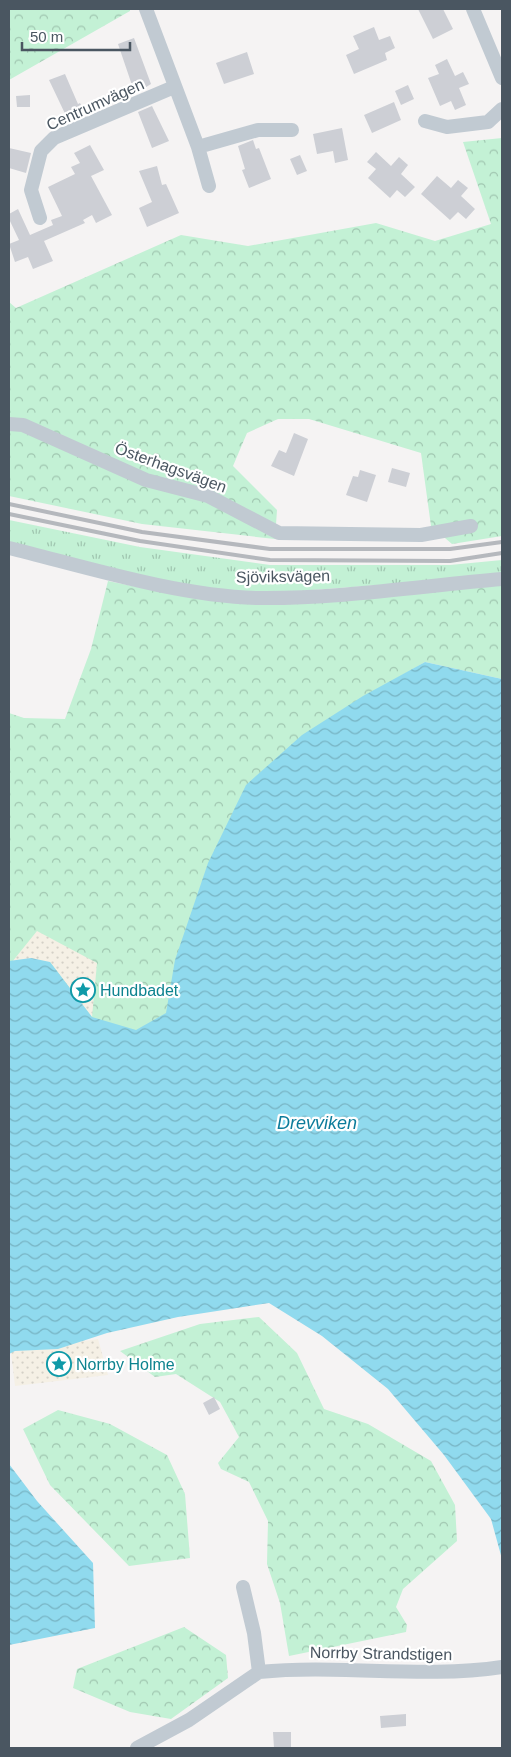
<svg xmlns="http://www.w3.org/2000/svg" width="511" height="1757" viewBox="0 0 511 1757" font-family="Helvetica,sans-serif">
<defs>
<pattern id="grass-tufts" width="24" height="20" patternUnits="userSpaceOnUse" patternTransform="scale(1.25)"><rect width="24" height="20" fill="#c3f1d5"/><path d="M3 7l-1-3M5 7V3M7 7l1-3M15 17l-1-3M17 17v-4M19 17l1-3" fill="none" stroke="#a0c6b0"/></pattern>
<pattern id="forest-crowns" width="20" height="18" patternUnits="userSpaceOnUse" patternTransform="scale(1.25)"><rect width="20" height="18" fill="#c3f1d5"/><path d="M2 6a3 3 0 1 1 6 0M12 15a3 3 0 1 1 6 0" fill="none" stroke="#a0c6b0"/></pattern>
<pattern id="sand-dots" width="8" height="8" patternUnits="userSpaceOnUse" patternTransform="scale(1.25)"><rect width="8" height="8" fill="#f5f0e5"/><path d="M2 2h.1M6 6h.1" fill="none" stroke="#d4d0c7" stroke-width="1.8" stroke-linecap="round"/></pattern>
<pattern id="water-waves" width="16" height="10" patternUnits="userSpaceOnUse" patternTransform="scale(1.25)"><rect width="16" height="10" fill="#90daee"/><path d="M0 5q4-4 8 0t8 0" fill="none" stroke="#78b4c4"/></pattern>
</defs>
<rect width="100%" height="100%" fill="#f5f3f3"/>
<path fill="url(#grass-tufts)" d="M9,520L140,547L270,565H450L502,560V576L258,594L176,584L9,542Z"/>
<path fill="url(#forest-crowns)" d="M9,9H130V11L9,80Z
M502,138V536L452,544L431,526L421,453L309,419H278L247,433L233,466L277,510L275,539L142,524L9,496V302L16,308L181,235L248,246L376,223L435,241L491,224L463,142Z
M108,581L176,595L502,584V679L425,662L340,711L502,994L9,1170V713L24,718L65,719L91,649Z
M259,1317L297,1353L324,1409L368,1424L431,1461L455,1505L457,1541L403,1589L396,1607L407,1625L406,1632L289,1656L280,1603L267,1564L268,1521L249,1482L221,1469L218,1463L239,1437L220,1402L176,1374L155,1377L120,1351L200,1324Z
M58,1410L110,1424L167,1455L185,1494L190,1558L129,1566L50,1485L23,1429Z
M184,1627L226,1655L228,1678L171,1719L130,1712L73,1688L77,1669Z"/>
<path fill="url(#sand-dots)" d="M37,931L97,963L92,1017L50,962H12Z
M98,1339L108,1375L15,1386L11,1352Z"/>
<path fill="url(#water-waves)" d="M425,662L502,679V1559L491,1519L444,1455L388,1389L322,1336L269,1303L178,1317L107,1333L58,1349L15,1351L9,1354V961L31,958L50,962L92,1017L136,1030L166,1013L175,960L208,863L246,785L302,735L363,696Z
M9,1464L37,1501L93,1563L95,1628L9,1645Z"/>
<path fill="#cdcfd5" d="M418,9H443L453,29L433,39Z
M374,27L379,40L390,36L395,48L385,53L387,60L354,74L346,55L359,49L353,36Z
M134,38L151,84L135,94L118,44Z
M247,52L254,74L224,84L216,63Z
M447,59L455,76L463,72L469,84L459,88L466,105L455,110L451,101L440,106L428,78L439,74L435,65Z
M65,74L78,104L80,103L86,115L69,122L49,80Z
M408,85L414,99L401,105L395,91Z
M30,95V107H17L16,96Z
M394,102L401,120L372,133L364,115Z
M152,106L169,141L152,148L138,112Z
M342,128L348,160L335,163L333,151L317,154L313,134Z
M253,140L256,149L259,148L271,179L249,188L242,170L245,169L238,146Z
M90,145L104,170L91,176L112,215L96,223L92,215L83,220L85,223L44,241L53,261L33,269L28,257L15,262L9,244L19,240L9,219V214L18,209L30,235L53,225L51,220L62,216L48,187L75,174L71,167L80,163L74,153Z
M9,148L31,153L26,173L9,168Z
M376,152L391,166L399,157L408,165L401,174L415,187L405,197L397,190L390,198L368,178L376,169L367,162Z
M300,155L307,171L297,175L290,159Z
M157,166L162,185L166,184L179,213L147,227L139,208L152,202L139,171Z
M437,176L451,188L458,180L468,188L461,196L475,209L466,219L458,212L450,220L421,194Z
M294,433L308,439L294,476L271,466L279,450L286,453Z
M392,468L410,473L406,487L388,482Z
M360,470L376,475L367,502L346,495L353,476L358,477Z
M214,1397L220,1409L209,1415L203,1403Z
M406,1714V1726L381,1728L380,1716Z
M273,1732H291V1748H274Z"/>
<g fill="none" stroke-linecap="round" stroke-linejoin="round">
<path stroke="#c1cad2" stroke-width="14" d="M146,9L198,147L209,186
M473,9L502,78
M425,121L447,127L488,122L502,109
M198,147L258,130H292
M40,218L31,190L41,151L54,138L174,87
M9,424L23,425L146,480L208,496L279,533L421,535L471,526
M9,548C86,567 178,596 257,598C338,599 421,586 502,579
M259,1672C340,1664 422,1679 502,1667
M137,1748L189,1720L259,1672L254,1633L243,1587"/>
<path stroke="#b5b8bd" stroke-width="4" d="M9,504L142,532L270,549H450L502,542
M9,514L140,541L270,560L450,561L502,553"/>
</g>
<defs>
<symbol id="sight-ring" viewBox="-11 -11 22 22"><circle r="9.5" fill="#fff" stroke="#0f9aa8" stroke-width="1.5"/><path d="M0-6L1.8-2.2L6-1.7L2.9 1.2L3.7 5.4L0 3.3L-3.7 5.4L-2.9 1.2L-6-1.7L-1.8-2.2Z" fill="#0f9aa8"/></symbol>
</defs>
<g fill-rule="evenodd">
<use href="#sight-ring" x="69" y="976" width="28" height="28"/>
<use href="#sight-ring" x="45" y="1350" width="28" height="28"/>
</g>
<g text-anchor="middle" stroke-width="4.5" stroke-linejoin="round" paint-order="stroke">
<g font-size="16" fill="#4a5661" stroke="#fff">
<text transform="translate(95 104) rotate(-24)" y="6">Centrumvägen</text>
<text transform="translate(171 467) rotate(20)" y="6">Österhagsvägen</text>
<text transform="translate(283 576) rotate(-1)" y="6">Sjöviksvägen</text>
<text transform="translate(381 1653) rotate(1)" y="6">Norrby Strandstigen</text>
</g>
<g font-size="16" fill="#0d838f" stroke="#fff" text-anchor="start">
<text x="100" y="996">Hundbadet</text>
<text x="76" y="1370">Norrby Holme</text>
</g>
<g font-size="18" font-style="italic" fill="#0c7c9b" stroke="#fff">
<text x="317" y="1129">Drevviken</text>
</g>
</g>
<rect width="511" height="1757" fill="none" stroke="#4a5661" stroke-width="20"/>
<path d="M22 42v8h108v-8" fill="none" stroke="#4a5661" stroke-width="2.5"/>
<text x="30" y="42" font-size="15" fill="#4a5661" stroke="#ffffff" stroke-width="4" paint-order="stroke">50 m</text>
</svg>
